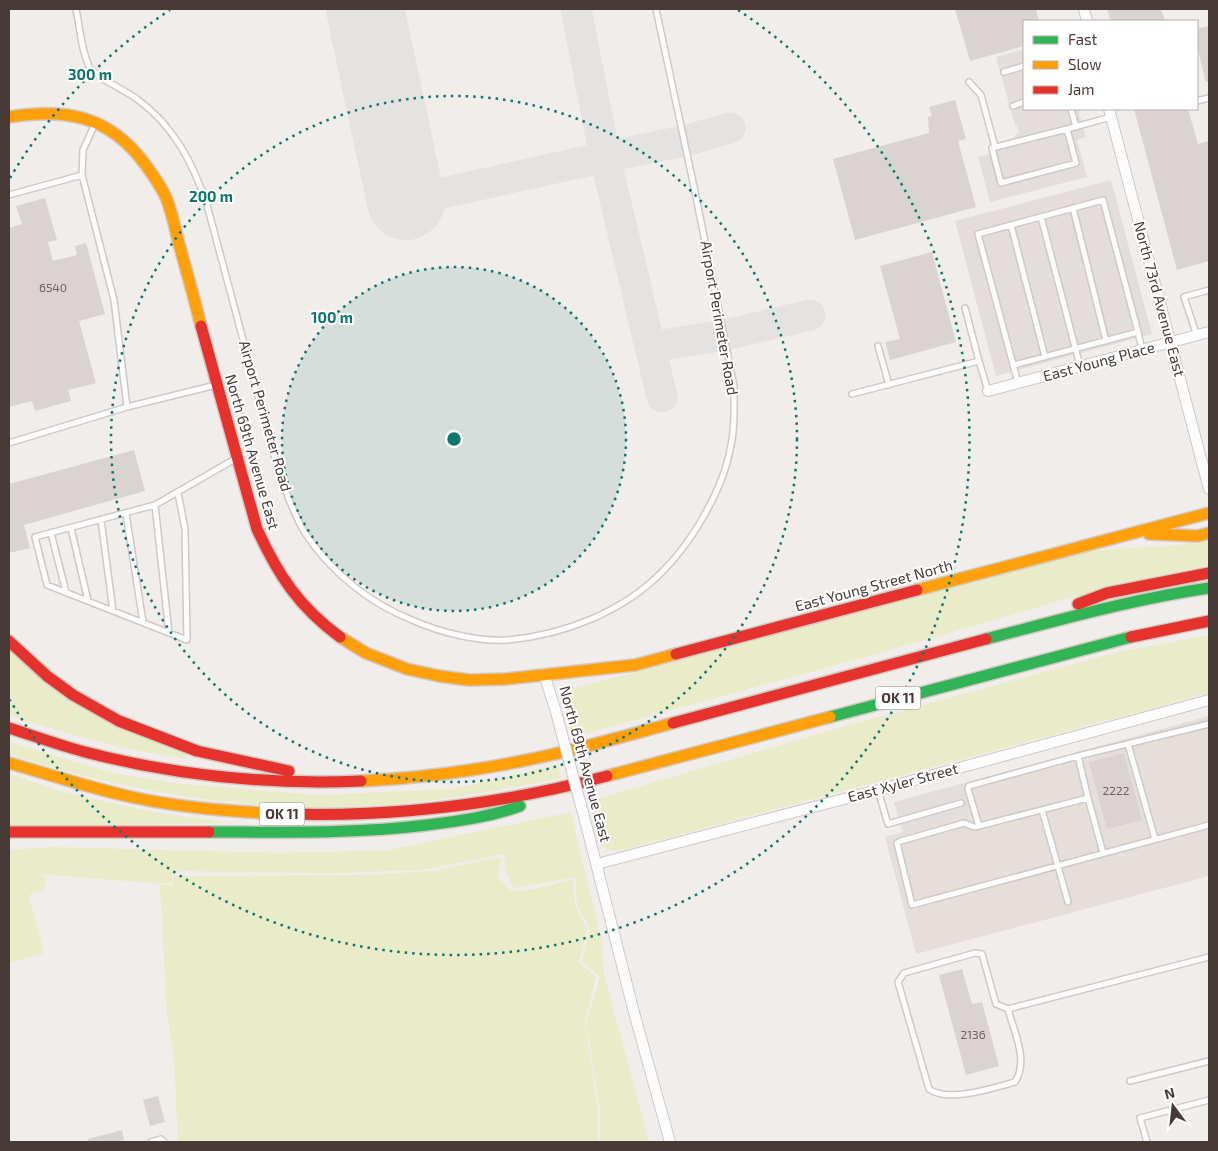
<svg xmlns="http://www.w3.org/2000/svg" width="1218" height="1151" viewBox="0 0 1218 1151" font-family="'Exo 2',sans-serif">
<rect width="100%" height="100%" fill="#f1edea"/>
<path fill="#e5dedb" d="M1209,716V876L916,954L885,837L972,813L964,783Z"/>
<path fill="#eaecc9" d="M1209,539V565L1100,589L880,653L573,737L563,696L568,690L1085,551L1180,545Z
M1209,635V693L623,850L608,851L601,845L590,801L842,727L1114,653Z
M9,650L187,753L186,759C124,750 68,735 9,715Z
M9,742L113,773L182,784L317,795L452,789L558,765L562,778C488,793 413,806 337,807C228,809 112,788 9,754Z
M9,774L60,791L152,812L231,823L9,827Z
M571,812L602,943L604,974L649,1142H600V1111L586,1023L600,977L582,962L590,928L577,905L575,877L514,888C506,876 505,867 504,854L421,870L331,873L179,871L173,875L171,883L164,884L26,873L45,876V886L42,891L29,895L44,953L9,963V850L51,847L280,853L389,850Z
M501,857L498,878L512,891L533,889L573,879L575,906L587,929L579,963L596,976L585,1022L598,1110V1142H178L174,1058L167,1013L160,885H172L174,876L363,875L433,871Z"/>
<path fill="#e3dedb" d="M1024,49V109H1078L1086,137L1077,140L1087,177L990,202L978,157L987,155L1019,133L1017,125H1015L996,57Z
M1111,180L1152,334L996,376L955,221Z
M964,783L972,813L903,833L894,802Z"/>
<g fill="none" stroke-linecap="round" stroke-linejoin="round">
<path stroke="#e5e3e1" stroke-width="31" d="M576,9L605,157L662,397
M406,201L605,157L684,141L730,128
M650,347L725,335L810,315"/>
<path stroke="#e5e3e1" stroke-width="78" d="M365,9L406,201"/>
</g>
<path fill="#d9d4d1" d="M955,9H1036L1039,21H1024V46L970,61Z
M1107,9H1161L1165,21H1111Z
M1209,26V82H1206L1197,47V29Z
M955,100L966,139L958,141L976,207L855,240L833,159L929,133L928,117L932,116L929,107Z
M1134,109H1188L1198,144L1209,141V261L1177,270Z
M45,198L57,240L48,242L53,261L77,255L75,246L86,243L105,314L79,321L96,383L68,390L71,401L35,411L32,401L9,407V228L22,224L16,206Z
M932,252L956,342L890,360L885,342L900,339L880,266Z
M134,450L145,491L24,525L30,548L9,553V484Z
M1124,753L1142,820L1107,829L1089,762Z
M962,969L972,1004L982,1002L999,1066L966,1075L939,975Z
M158,1096L165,1122L150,1126L143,1100Z
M122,1130L124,1140L117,1142H88V1139Z"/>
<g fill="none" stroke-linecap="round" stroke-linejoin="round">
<defs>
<path id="lane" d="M76,9C80,27 81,51 90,68C95,77 127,91 137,99C174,126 193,163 207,205L279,474C287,494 294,515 305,533C331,572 369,603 412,620C439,632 478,642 507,640C564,635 623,612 663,571C676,558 688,542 698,526C712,503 725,477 730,450C735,429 734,408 734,386L694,187L656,9
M1004,72L1024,66
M969,82L981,95L995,147
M1197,101L1209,98
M1013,106L1024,102
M1071,109L1076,127
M1067,129L1076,163L1001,183L992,148L1067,129L1111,117
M9,195L82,175
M1073,208L1106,341
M1041,217L1080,366
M1011,225L1045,357
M1138,332L1142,350
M1197,336L1184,297L1209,290
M878,346L889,385
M979,361L988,391
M1014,365L1138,332L1103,200L978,234L1018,383
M852,394L979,361L965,308
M127,407L216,385
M9,443L127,407L114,300L82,175L83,150L95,124
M178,493L185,529L187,640L47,585L35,537L155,505L235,459
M155,505L169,633
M126,514L143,622
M101,520L113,611
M71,528L88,601
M51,533L66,592
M1128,744L1155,839
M1078,756L1209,724
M878,790L888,824L961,803
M1088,798L1103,853
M1042,810L1068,902
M979,826L968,789L969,786L1078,756L1088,798L979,826L974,827L964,823L901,841L897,843L912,905L1209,825
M1008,1009C1014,1032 1029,1061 1015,1082C993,1088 948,1103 929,1089L898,982L904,973L975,953L982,954L996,1004L1008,1009L1209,957
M1130,1081L1209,1061
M151,1142L161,1139L164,1142
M1147,1142L1140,1118L1209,1100"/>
<path id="street" d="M1084,9L1087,21
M1109,109L1209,489
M988,391L1209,332
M544,674L556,712
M587,828L635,1016L670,1142
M597,864L878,790L1209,700"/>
<path id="fast" d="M986,639C1060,620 1133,599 1209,588
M830,717L1131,637
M209,832C282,832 354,834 427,825C459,821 490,817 520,806"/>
<path id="slow" d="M9,117C65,108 109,115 145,164C153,175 162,187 167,200C172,213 175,227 178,240C186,269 194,297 201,326
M1149,534L1198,536L1209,533
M917,590L1209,513
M340,637L366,653L407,669L439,676L469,680L506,679L635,665L676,654
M9,763C48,774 87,787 127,796C179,808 234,812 287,814
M607,776L830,717
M361,781C424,778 488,769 550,755C591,746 632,734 673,723"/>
<path id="jam" d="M201,326L257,529C278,575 299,607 340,637
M1078,604L1107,593L1209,573
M1131,637L1209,621
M9,641L47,676L73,695L119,721L197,751L289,771
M676,654L917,590
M673,723L986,639
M9,728C34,736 59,745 85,752C174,775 269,785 361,781
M287,814C395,817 503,804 607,776
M9,832H209"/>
</defs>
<use href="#lane" stroke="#cec9c6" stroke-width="8"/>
<use href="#street" stroke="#cec9c6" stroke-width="12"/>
<use href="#fast" stroke="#d2c9c2" stroke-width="14"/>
<use href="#slow" stroke="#d2c9c2" stroke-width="14"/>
<use href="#jam" stroke="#d2c9c2" stroke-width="14"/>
<use href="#lane" stroke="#fdfcfc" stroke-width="5"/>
<use href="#street" stroke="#fdfcfc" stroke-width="10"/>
<use href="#fast" stroke="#30b455" stroke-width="11"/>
<use href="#slow" stroke="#ff9f0a" stroke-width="11"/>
<use href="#jam" stroke="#e5322d" stroke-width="11"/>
<defs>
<path id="street-bridge" d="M556,712L587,828"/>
</defs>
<use href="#street-bridge" stroke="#cec9c6" stroke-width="12" stroke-linecap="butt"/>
<use href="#street-bridge" stroke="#fdfcfc" stroke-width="10"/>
</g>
<circle cx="454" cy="439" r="172" fill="#0f766e" fill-opacity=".12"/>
<g fill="none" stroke="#0f766e" stroke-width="2.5" stroke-dasharray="2.5 5">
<circle cx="454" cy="439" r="172"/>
<circle cx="454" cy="439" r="343"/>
<path d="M10 178A515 515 0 0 1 170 10M738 10A515 515 0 1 1 10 700"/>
</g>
<g text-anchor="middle" stroke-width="4" stroke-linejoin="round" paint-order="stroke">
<g font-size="12" fill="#6e625e">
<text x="53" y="292">6540</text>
<text x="1116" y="795">2222</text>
<text x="973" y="1039">2136</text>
</g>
<g fill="#fff" stroke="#7f7572" stroke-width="1">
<rect x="875.5" y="686.5" width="45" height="23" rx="4"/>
<rect x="259.5" y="802.5" width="45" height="23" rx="4"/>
</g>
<g font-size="14" font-weight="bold" fill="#483a36">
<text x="898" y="703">OK 11</text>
<text x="282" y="819">OK 11</text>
</g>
<g font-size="15" fill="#483a36" stroke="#fff">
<text transform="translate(1159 299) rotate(75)" y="5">North 73rd Avenue East</text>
<text transform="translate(719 318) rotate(80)" y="5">Airport Perimeter Road</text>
<text transform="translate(1099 362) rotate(-15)" y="5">East Young Place</text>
<text transform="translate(265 416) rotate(74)" y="5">Airport Perimeter Road</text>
<text transform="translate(252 452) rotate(74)" y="5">North 69th Avenue East</text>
<text transform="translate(874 586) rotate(-15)" y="5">East Young Street North</text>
<text transform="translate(585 764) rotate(75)" y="5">North 69th Avenue East</text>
<text transform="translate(903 783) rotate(-15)" y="5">East Xyler Street</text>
</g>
</g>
<circle cx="454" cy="439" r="8" fill="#0f766e" stroke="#fff" stroke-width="2.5"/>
<g font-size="15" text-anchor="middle" font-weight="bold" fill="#0f766e" stroke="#fff" stroke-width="4" stroke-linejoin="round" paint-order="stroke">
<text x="90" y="80">300 m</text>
<text x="211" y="202">200 m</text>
<text x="332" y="323">100 m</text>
</g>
<rect width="1218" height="1151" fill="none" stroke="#483a36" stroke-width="20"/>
<rect x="1023" y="20" width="175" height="90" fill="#ffffff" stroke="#b6b0af"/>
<rect x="1033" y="36" width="25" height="8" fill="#30b455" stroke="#b6b0af"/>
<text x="1068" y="45" font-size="15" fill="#483a36">Fast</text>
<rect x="1033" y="61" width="25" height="8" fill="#ff9f0a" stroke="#b6b0af"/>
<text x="1068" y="70" font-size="15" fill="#483a36">Slow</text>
<rect x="1033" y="86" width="25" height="8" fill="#e5322d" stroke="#b6b0af"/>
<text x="1068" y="95" font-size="15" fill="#483a36">Jam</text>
<g transform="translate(1173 1106) rotate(345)" stroke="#ffffff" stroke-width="4" paint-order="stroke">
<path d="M0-4L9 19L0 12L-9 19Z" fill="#483a36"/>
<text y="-8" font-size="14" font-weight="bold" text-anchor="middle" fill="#483a36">N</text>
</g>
</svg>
